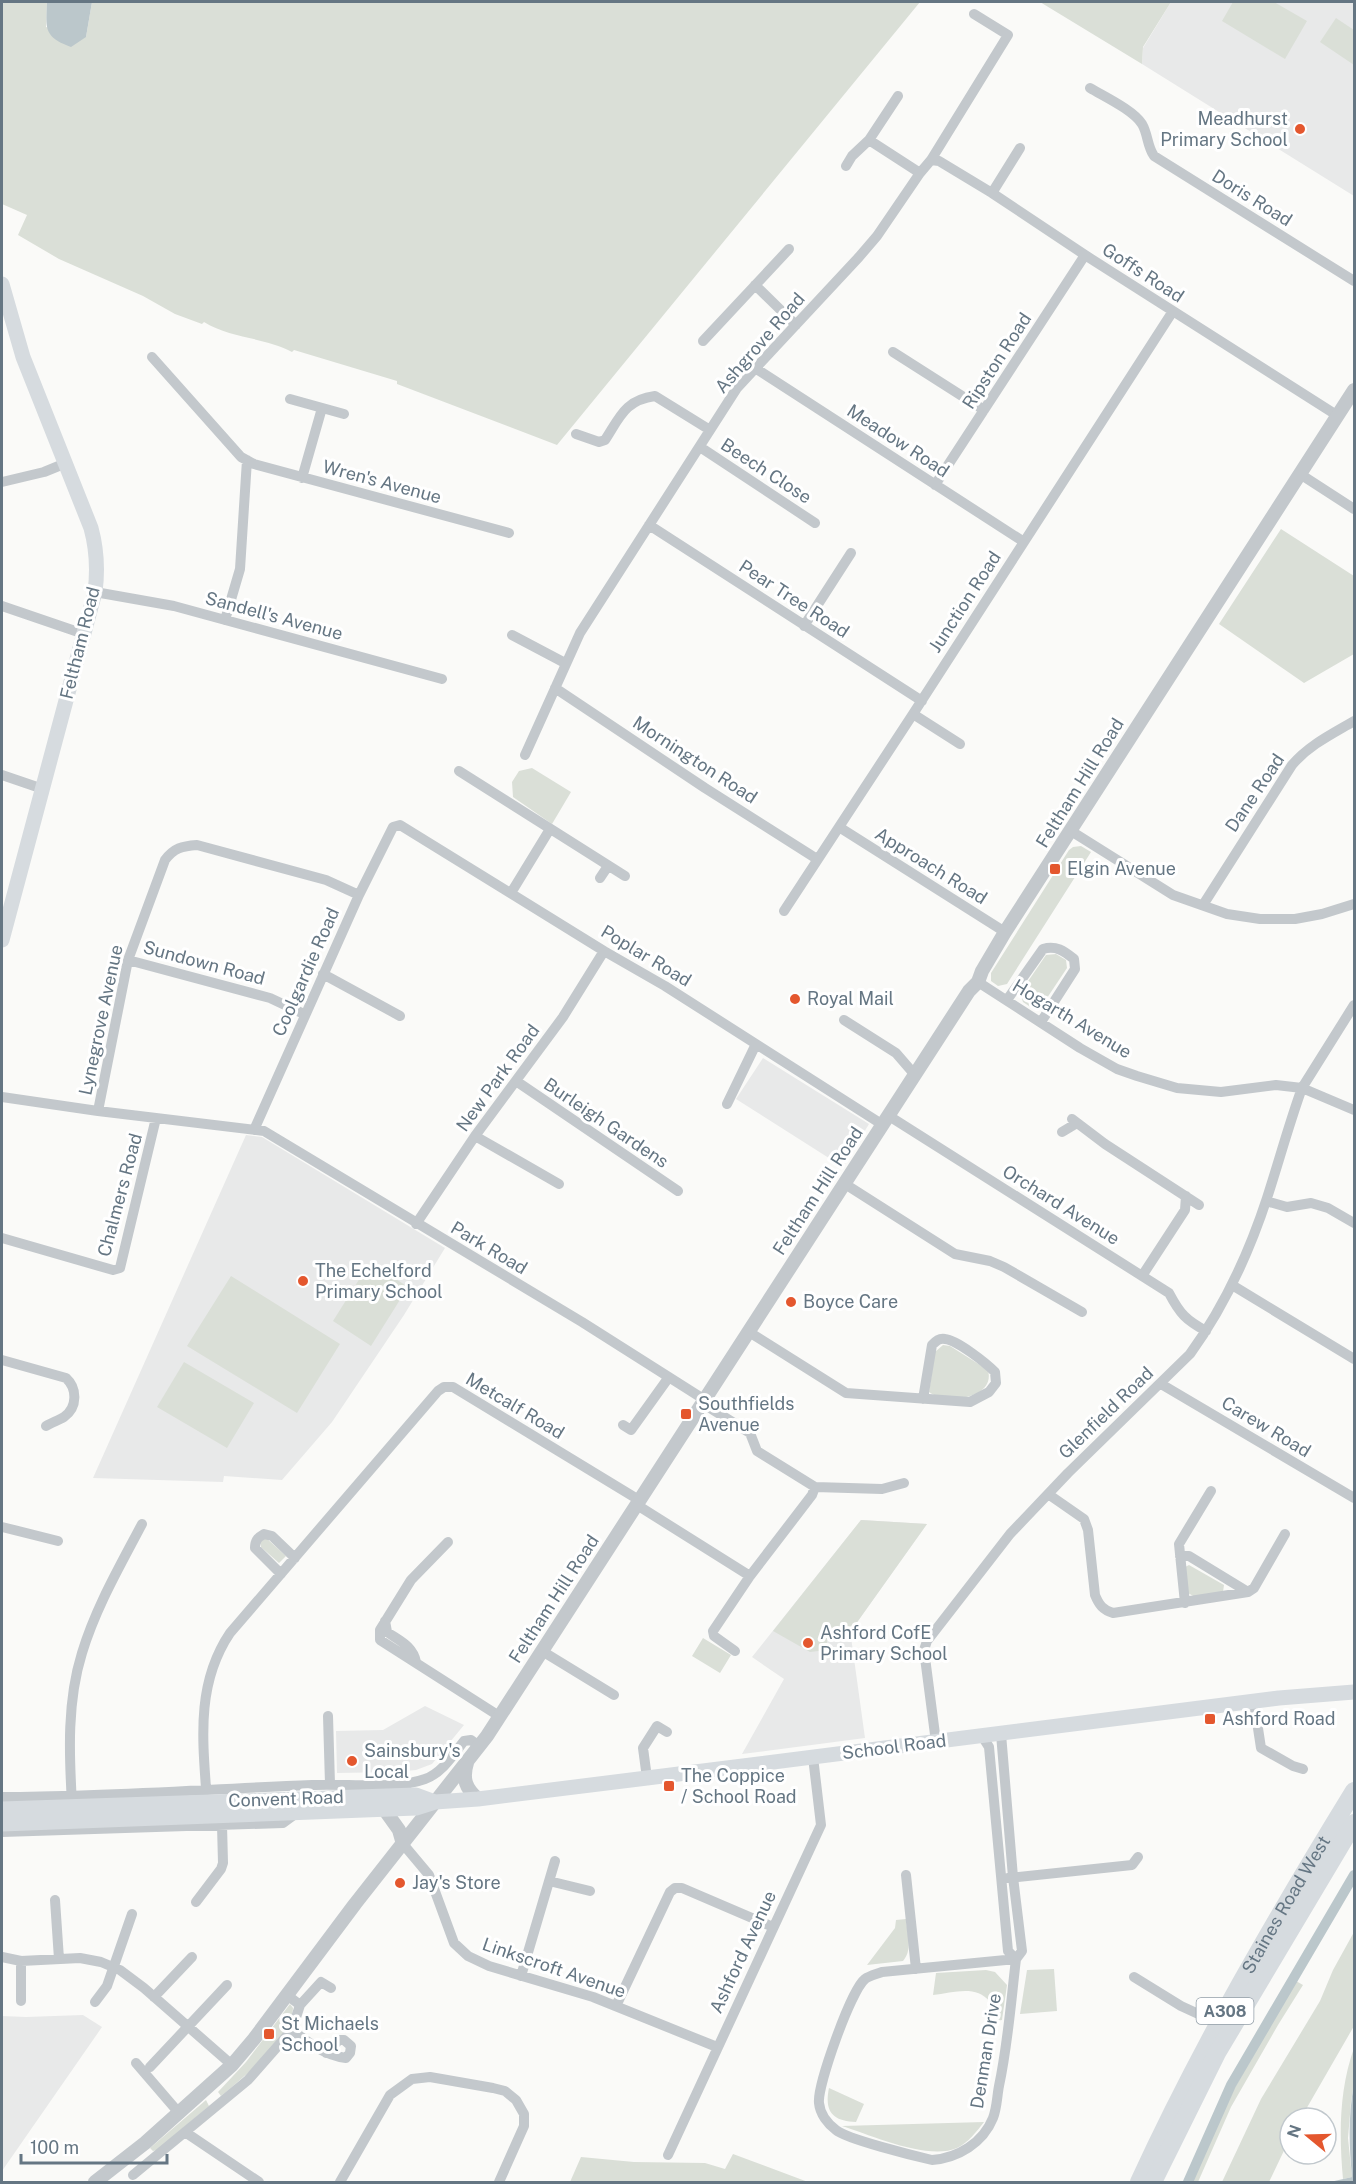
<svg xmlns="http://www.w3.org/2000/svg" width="1356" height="2184" viewBox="0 0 1356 2184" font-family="'Public Sans',sans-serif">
<rect width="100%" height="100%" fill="#fafaf8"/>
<path fill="#e8e9e9" d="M1171,2H1354V196L1142,64L1143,48Z
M763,1058L869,1124L843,1167L736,1099Z
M246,1135L262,1137L445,1248L404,1315L332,1422L282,1480L224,1476L223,1482L93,1478Z
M861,1520L927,1524L848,1635L851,1637L865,1738L742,1754L784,1679L752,1657Z
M425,1706L464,1725L432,1764L416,1770L395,1772L337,1773L336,1731L383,1730Z
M83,2015L102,2027L2,2171V2016L26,2017Z"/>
<path fill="#dadfd7" d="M2,2H47L46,27L86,37L92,2H920L557,445L397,384V381L294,350L292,352C265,337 231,339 204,322L202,324L175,314L143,296L59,259L18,235L27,215L2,204Z
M1040,2H1171L1143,47L1142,64Z
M1233,2H1274L1307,21L1285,59L1222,21Z
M1336,18L1354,30V65L1320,42Z
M1281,529L1354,576V654L1304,683L1219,624Z
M532,768L571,792L552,824L513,797L512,782L519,771Z
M1081,846L1091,852L1007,984L998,986L991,981V973L1069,850L1073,847Z
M1056,954L1066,960L1067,968L1041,1007L1032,1008L1023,1002L1020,993L1046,955Z
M370,1262L408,1287L371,1346L333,1321Z
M231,1276L340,1344L297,1413L187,1346Z
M943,1345L950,1346L988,1370C996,1400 945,1404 929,1392L935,1352Z
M184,1362L254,1403L227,1448L157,1407Z
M861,1520L927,1524L848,1635L833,1631L827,1634V1650L810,1652L773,1631Z
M265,1537L286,1556L279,1563L261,1547L260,1543Z
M1189,1565L1224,1585L1223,1592L1195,1597L1188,1593L1185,1567Z
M703,1638L731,1655L720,1673L692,1656Z
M906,1919C907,1933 913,1950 903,1961L867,1965L895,1928L896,1920Z
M1354,1932V2026L1301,2118H1290V2138L1269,2182H1222L1261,2099L1320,2001L1333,1970Z
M1054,1969L1057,2011L1020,2014L1027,1970Z
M986,1970L995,1972L1007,1985L1002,2020L988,2022L990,2002C976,1984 953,1993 933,1995L936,1973Z
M1296,1981L1303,1985L1278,2025L1231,2107L1198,2182H1192L1234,2089Z
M290,2004L293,2008C292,2037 243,2078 221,2096L218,2092L246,2062Z
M1354,2048V2084L1351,2102L1348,2138L1352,2177L1343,2179C1339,2136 1339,2090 1354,2048Z
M829,2088L864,2104L856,2122C833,2121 824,2112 829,2088Z
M206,2100L209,2106L157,2150L153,2151L150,2148Z
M984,2122C977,2131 968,2143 957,2148C928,2161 871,2135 842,2126Z
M733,2154L808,2182H570L581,2157L634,2162L705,2163L725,2169Z"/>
<path fill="#bbc7cb" d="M47,2H92L86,37L71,47C43,37 46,28 47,2Z
M1354,2084V2182H1330L1352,2177C1349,2145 1348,2116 1354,2084Z"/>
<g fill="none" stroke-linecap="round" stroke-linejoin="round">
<path stroke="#bbc7cb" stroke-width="10" d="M1188,2182L1231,2085L1354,1875"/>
<path stroke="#c3c8cc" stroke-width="10" d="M1090,88C1105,97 1133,110 1142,124C1148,134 1147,146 1154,156L1354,281
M869,140L920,173
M931,160L939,161L992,193L1085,255L1338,416
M846,166L852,156L869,140L898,96
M992,193L1020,148
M755,285L796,325
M703,341L789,249
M893,352L984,410
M152,357L241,457L254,464L509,533
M755,368L1024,542
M290,399L344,414
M576,434L599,442L605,440C620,417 625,400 655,396L710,430
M700,447L815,523
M1300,474L1354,509
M302,478L322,408
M2,482L44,472L66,463
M935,485L1085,255
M649,525L922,701
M95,592L174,606L442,679
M2,606L84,634
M225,620L240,569L247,460
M804,626L851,553
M512,635L565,663
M555,688L705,788L817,859
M913,714L960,744
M525,755L580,633L737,388L859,257L877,236L920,173L931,160L1008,35L974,14
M459,771L625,876
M2,775L43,789
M839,827L1005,932
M1071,831L1173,895L1227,914L1260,919H1295L1322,914L1354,904
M600,878L608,866
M511,893L550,829
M1203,905L1292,765C1309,745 1332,734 1354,721
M784,911L913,714L1173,311
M128,960L270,998L304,1014
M323,974L400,1016
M978,982L1080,1048L1117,1069L1137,1076L1177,1088L1221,1092L1276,1085L1302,1088L1354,1005
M1007,1000L1043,949C1056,945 1064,951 1074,959L1075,969L1041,1022
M844,1020L896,1053L915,1075
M516,1081L678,1191
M2,1097L98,1111L264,1131L582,1322L705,1400
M727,1104L756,1044
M98,1111L128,960L165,860C174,848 182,846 197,845L326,880L359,895
M889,1116L1169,1293C1180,1314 1186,1320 1206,1331
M1072,1119L1105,1144L1199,1205
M254,1130L359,895L393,827L400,825L604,951L665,986L883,1125
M1062,1132L1077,1123
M475,1136L559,1184
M845,1184L955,1254L990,1261L1004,1267L1082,1312
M1266,1201L1287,1207L1311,1203L1328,1208L1354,1223
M416,1224L475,1136L563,1017L604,951
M2,1238L113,1270L120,1268L156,1118
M1142,1276L1185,1210L1186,1196
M1232,1285L1354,1359
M749,1332L846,1393L970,1402L989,1392L996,1383L995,1372C986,1363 957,1340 945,1339C939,1338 936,1341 932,1345L923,1399
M2,1360L66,1378C77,1388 78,1407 64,1417C59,1420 51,1423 46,1426
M1161,1384L1354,1498
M702,1403L750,1433L757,1451L815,1487L882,1489L904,1483
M623,1425L631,1430L669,1377
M1048,1494L1084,1519L1088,1530L1095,1595C1099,1605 1103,1610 1113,1613L1248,1592L1254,1588L1285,1534
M637,1505L750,1576
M2,1527L58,1541
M448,1542L411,1580L380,1630V1640L499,1716
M1180,1556H1189L1248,1592
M281,1574L255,1548C255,1541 257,1538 264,1534L272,1536L295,1558
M1185,1603L1179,1544L1211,1491
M385,1621L387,1632C400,1641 413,1646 416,1662
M542,1651L614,1695
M735,1651L714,1636L713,1631L750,1576L812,1495L815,1487
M1254,1702L1261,1748L1293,1766L1303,1769
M328,1716L330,1784
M1001,1734L1013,1877L1022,1951L1016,1959C1011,2001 1008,2044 999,2086C997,2096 997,2108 993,2118C983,2143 958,2158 932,2160C915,2156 846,2139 836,2130C828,2124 820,2114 819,2103C817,2086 851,1990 865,1979C869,1976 877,1974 882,1972L1016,1959
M982,1736L989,1747L1008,1951L1016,1959
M936,1742L924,1650L927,1641L1010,1534L1068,1473L1190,1354C1224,1307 1249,1253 1267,1198C1279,1161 1289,1124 1302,1088L1354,1110
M647,1778L643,1748L657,1726L667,1732
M2,1797C105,1797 208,1789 312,1785C345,1783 395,1790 425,1779C442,1773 453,1755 464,1741L471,1740L479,1746
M207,1802C203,1743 195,1685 230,1633L438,1391L444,1387H453L639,1500
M72,1803C69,1753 67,1701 82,1653C96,1607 120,1566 142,1524
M2,1832L283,1823L298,1812
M403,1844L429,1875L454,1943L468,1956L489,1966L593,1997L717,2047
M906,1875L916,1969
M1008,1878L1132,1865L1138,1857
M549,1881L590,1891
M55,1900L59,1959
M196,1902L221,1869L223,1863L222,1825
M2,1957L21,1961L80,1958L101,1962L120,1970L144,1988L232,2065
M21,1961V2001
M521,1976L555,1861
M1134,1977L1181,2006L1218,2023
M154,1997L192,1957
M95,2002L107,1986L132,1914
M300,2005L321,1982L331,1988
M616,2006L670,1892L675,1888H682L773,1927
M292,2030C309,2043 324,2055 346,2058L350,2053L351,2046L344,2040H339L326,2053
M136,2063L179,2113
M150,2067L227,1985
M185,2132L259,2182
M668,2155L821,1825L813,1757
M133,2175L248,2080L292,2030L300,2005L287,1995
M340,2182L390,2095L412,2079L430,2077L493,2088L505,2091L516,2100L524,2114V2126L499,2182"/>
<path stroke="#c3c8cc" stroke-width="14" d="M467,1763C462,1779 466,1789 478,1799
M384,1809L399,1830L403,1844
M95,2182L145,2143L232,2065L254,2039L355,1904L487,1736L969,991L978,982L982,971L1005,932L1354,390"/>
<path stroke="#d6dbdf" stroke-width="15" d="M2,284L23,357L91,528C97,550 98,569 95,592L2,940
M2,1809L416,1795L435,1802
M2,1824L416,1808L435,1802L478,1799L647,1778L1279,1698L1354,1692"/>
<g stroke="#d6dbdf" stroke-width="18">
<path id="s1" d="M1139,2182C1201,2047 1276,1918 1354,1791"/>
<path d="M1153,2182L1217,2053L1354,1823"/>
</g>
</g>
<g fill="#e4572e" stroke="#fff" stroke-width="2">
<circle cx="1300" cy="129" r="6"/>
<rect x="1049" y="863" width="12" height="12" rx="3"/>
<circle cx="795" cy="999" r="6"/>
<circle cx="303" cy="1281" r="6"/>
<circle cx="791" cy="1302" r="6"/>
<rect x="680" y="1408" width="12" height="12" rx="3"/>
<circle cx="808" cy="1643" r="6"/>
<rect x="1204" y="1713" width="12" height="12" rx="3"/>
<circle cx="352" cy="1761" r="6"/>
<rect x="663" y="1780" width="12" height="12" rx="3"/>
<circle cx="400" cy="1883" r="6"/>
<rect x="263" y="2028" width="12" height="12" rx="3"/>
</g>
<g text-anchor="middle" stroke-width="6" stroke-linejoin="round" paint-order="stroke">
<rect fill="#fff" stroke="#939fa8" stroke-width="1.5" x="1196.5" y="1998" width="57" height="26" rx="4.5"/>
<g font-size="16" font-weight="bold" fill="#657683">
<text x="1225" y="2017">A308</text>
</g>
<g font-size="18" fill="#657683" stroke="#fff" text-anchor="start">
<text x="1288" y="125" text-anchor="end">Meadhurst<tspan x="1288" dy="21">Primary School</tspan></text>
<text x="1067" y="875">Elgin Avenue</text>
<text x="807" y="1005">Royal Mail</text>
<text x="315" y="1277">The Echelford<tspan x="315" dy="21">Primary School</tspan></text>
<text x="803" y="1308">Boyce Care</text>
<text x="698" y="1410">Southfields<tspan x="698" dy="21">Avenue</tspan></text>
<text x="820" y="1639">Ashford CofE<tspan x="820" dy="21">Primary School</tspan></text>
<text x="1222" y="1725">Ashford Road</text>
<text x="364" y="1757">Sainsbury's<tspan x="364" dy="21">Local</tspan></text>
<text x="681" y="1782">The Coppice<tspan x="681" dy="21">/ School Road</tspan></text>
<text x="412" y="1889">Jay's Store</text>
<text x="281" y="2030">St Michaels<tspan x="281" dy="21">School</tspan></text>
</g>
<g font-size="18" fill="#657683" stroke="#fff">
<text transform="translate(1252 198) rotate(32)" y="6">Doris Road</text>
<text transform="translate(1143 273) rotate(33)" y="6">Goffs Road</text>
<text transform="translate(760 343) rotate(-49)" y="6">Ashgrove Road</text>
<text transform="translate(997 361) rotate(-57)" y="6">Ripston Road</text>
<text transform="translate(898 441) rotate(33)" y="6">Meadow Road</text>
<text transform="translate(766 471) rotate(33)" y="6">Beech Close</text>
<text transform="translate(382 482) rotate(15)" y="6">Wren's Avenue</text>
<text transform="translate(794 599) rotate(33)" y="6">Pear Tree Road</text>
<text transform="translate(965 602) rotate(-57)" y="6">Junction Road</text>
<text transform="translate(274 616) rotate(15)" y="6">Sandell's Avenue</text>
<text transform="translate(80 643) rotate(-76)" y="6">Feltham Road</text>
<text transform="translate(695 760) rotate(33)" y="6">Mornington Road</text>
<text transform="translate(1080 783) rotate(-58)" y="6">Feltham Hill Road</text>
<text transform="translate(1255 793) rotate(-56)" y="6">Dane Road</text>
<text transform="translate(931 866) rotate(32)" y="6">Approach Road</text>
<text transform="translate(646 956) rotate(31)" y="6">Poplar Road</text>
<text transform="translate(204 963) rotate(15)" y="6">Sundown Road</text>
<text transform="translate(306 972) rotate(-66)" y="6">Coolgardie Road</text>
<text transform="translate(1072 1019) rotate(31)" y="6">Hogarth Avenue</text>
<text transform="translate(101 1020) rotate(-78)" y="6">Lynegrove Avenue</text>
<text transform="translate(498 1078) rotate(-54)" y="6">New Park Road</text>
<text transform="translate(606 1123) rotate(34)" y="6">Burleigh Gardens</text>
<text transform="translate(818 1191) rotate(-57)" y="6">Feltham Hill Road</text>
<text transform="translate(120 1195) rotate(-75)" y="6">Chalmers Road</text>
<text transform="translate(1061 1205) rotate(32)" y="6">Orchard Avenue</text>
<text transform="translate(489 1248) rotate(31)" y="6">Park Road</text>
<text transform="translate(515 1406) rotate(31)" y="6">Metcalf Road</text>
<text transform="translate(1106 1413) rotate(-44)" y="6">Glenfield Road</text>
<text transform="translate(1266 1427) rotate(31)" y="6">Carew Road</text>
<text transform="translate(554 1599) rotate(-57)" y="6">Feltham Hill Road</text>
<text transform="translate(894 1747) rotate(-7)" y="6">School Road</text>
<text transform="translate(286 1799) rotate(-2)" y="6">Convent Road</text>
<text dy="6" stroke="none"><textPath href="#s1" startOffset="314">Staines Road West</textPath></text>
<text transform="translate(743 1952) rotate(-65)" y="6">Ashford Avenue</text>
<text transform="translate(554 1968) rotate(19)" y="6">Linkscroft Avenue</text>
<text transform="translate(986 2051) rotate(-81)" y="6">Denman Drive</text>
</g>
</g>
<rect width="1356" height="2184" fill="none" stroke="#657683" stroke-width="6"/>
<g transform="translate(1308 2136) rotate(289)"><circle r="28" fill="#ffffff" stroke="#c1c8cd" stroke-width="1.5"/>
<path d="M0-4.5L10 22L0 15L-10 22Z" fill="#e4572e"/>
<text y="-9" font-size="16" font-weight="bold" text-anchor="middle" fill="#657683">N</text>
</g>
<path d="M21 2154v9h146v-9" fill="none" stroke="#657683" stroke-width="3"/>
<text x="30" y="2154" font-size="18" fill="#657683" stroke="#ffffff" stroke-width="4.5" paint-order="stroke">100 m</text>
</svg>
